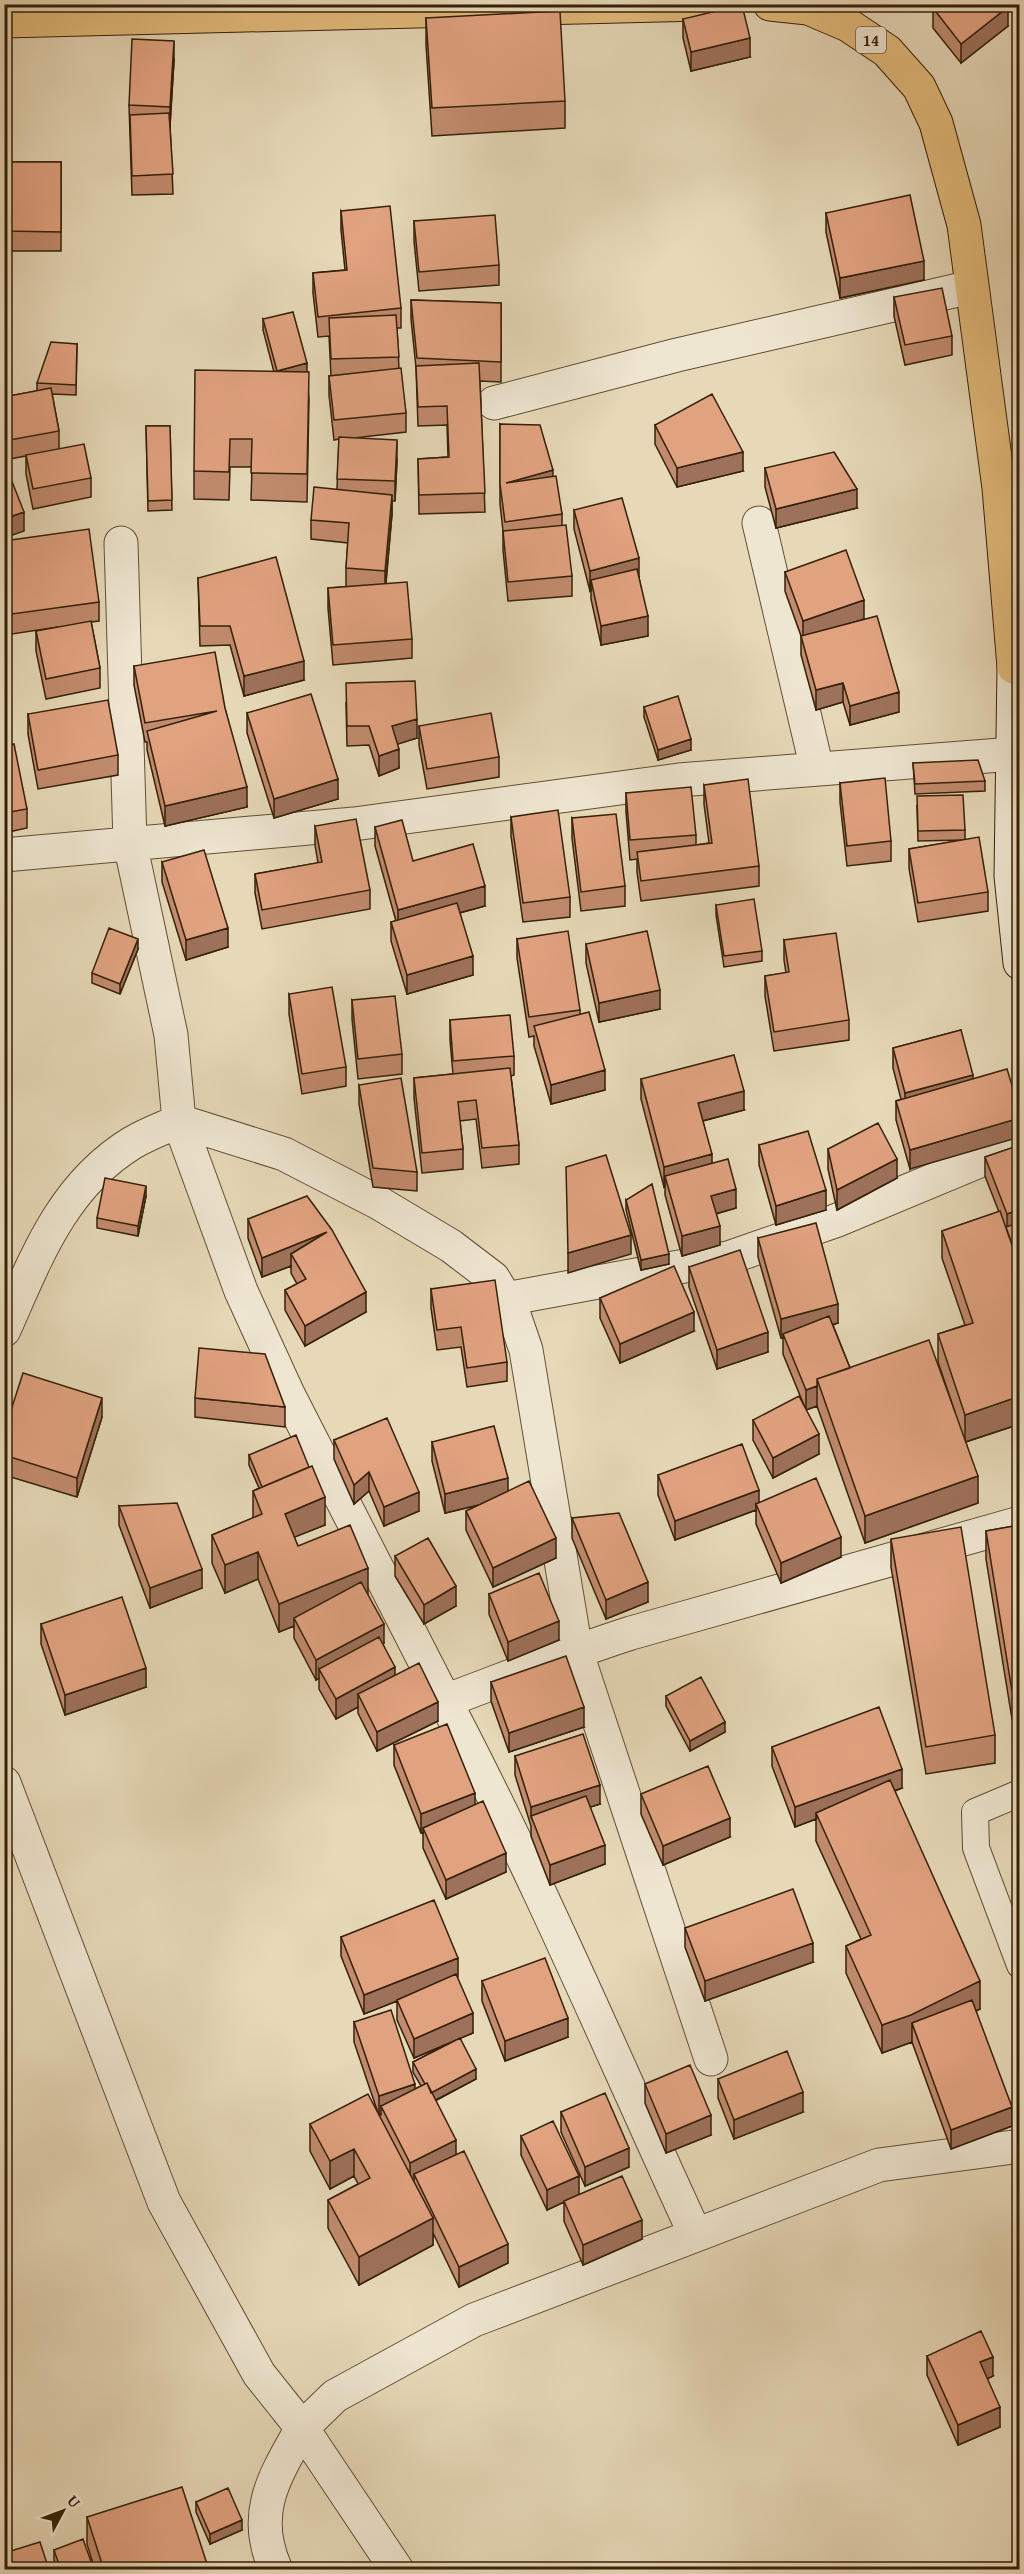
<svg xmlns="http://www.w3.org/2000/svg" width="1024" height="2574" viewBox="0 0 1024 2574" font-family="'Gentium Book Plus',serif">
<rect width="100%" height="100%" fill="#e7d9b8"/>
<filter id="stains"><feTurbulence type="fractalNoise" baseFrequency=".00333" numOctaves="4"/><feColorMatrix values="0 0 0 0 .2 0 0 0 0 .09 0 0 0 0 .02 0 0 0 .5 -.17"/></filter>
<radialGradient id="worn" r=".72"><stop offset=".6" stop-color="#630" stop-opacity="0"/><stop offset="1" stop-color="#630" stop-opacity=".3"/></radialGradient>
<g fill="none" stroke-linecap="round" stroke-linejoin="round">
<defs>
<path id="lane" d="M1020,1793L975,1812L976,1848L1020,1965"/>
<path id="street" d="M494,403L677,355L971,287
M759,523L817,769
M4,855L354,824L679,780L1013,754
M506,1299L728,1258L835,1221L1020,1144
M4,1330C36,1258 62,1186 132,1143C147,1134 164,1128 179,1121L171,1035L130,843L121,543
M445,1701L288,1394L241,1291L179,1121L284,1154L379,1203L451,1246L493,1278L512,1309L526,1350L576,1651L711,2059
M4,1783L164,2202L259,2374L302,2428C275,2476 250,2513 276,2570
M695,2234C613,2056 536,1874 445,1701C507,1678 568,1653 631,1633L1020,1523
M397,2570L302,2428L335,2396L474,2320L879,2165L1020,2146"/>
<path id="secondary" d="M1014,667L1011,876L1020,963"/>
<path id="highway" d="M770,4L808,8L848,25L887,51L919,87L936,123L964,225L999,488L1014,667H1020
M4,21L702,4"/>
</defs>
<use href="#lane" stroke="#614e35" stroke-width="28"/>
<use href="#street" stroke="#614e35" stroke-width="35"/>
<use href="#secondary" stroke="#342009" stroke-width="35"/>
<use href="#highway" stroke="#342009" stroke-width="35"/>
<use href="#lane" stroke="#efe6d1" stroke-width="26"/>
<use href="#street" stroke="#efe6d1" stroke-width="33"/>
<use href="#secondary" stroke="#efe6d1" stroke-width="33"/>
<use href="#highway" stroke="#e4bc7c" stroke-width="33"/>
</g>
<path fill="#c28b6e" stroke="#342009" stroke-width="1.5" d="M933,8L1008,26L961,63L933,28Z
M426,18L565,101V128L432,136L426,45Z
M683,19L750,57L691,71L683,38Z
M174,60L170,124L173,194L132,195L129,105Z
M4,162H61V251H4Z
M341,211L401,308V328H397L399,369L406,413V432L354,438L397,460L395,501H392V514L386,584L412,639V658L333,665L328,608V588L346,587V568L348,543L311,539V520L337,489L339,439L334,440L329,395V376H331L329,336L318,337L313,293V273L345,270L341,230Z
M826,213L924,280L840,298L826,232Z
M414,221L499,265V285L419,291L414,241Z
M894,297L952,336V355L905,365L894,316Z
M411,300L501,303V382L480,381L485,512L419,514L418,459L448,457L447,425L418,426L416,368L411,319Z
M263,319L307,372L309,400L307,502L251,500L252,467H230L229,500L194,499V471L274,372L263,330Z
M77,344L76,395L52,394L59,431V448L91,478V497L33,509L26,474V456L4,460V397L37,391V383Z
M500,424L553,477L562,514V525L572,576V596L508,601L503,550V531L500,504Z
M655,425L743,471L677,487L655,444Z
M146,426H170L172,510L148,511Z
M765,468L857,508L776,528L765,487Z
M574,510L639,577L648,636L601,645L591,599V590L590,591L574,529Z
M4,541L99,602V621L91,622L100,668V688L46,699L36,651V631L58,627L12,634L4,584Z
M785,572L864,619L899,712L850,725L843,702L816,710L801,655V636L785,591Z
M198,578L304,680L244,696L230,645L200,646Z
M134,666L225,708L247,807L165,826L147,750V742H145L134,685Z
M346,703L417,738L397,744L399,768L379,776L369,745L347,746Z
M644,707L691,750L658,760L644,717Z
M247,713L338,799L274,818L247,733Z
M28,714L118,755V775L38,789L28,734Z
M419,726L499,757V777L427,789L419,745Z
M4,746L27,809V828L4,833Z
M913,763L985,781V791L915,794Z
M840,783L891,841V861L847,866L840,802Z
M704,785L759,866V886L641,901L637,872V859L630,860L626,812V793L696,835V845L709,843L704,804Z
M917,806L965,830V840L988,892V911L918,922L909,868V849L963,840L918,841Z
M511,817L570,897V917L523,922L511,836Z
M572,818L625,886V906L581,911L572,838Z
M315,826L370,890V909L262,929L255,893V874L318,863L315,845Z
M375,827L413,861L485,906L460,913L473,975L407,994L391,941V922L396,921L375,846Z
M162,862L228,947L186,960L162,882Z
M716,905L762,951V961L724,967L716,915Z
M517,939L580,1010V1014L605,1090L551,1104L534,1046V1036L529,1037L517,958Z
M784,940L849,1020V1040L774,1051L765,996V976L786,973L784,960Z
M586,944L660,1009L599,1022L586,963Z
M138,949L120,994L92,983V973Z
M289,994L346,1067V1086L302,1094L289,1014Z
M352,1000L402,1054V1074L358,1079L352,1019Z
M450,1020L514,1056V1075L511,1076L519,1145V1164L482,1168L476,1119L460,1121L463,1149V1169L422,1173L414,1098V1078L453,1074L450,1040Z
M961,1030L910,1169L896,1120V1101L901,1099L893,1068V1048Z
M641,1079L744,1110L703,1121L712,1163L736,1208L716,1214L720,1245L682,1256L665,1195V1186L664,1187L641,1099Z
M359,1085L417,1172V1191L373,1187L359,1104Z
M759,1145L826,1210L776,1225L759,1165Z
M1020,1145V1424L966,1442L978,1503L865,1543L817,1406L806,1410L783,1354V1338H781L758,1257V1238L838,1323L833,1325L850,1368L955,1412L938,1362V1334L965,1325L942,1258V1231L999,1212L985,1176V1157Z
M828,1149L897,1178L837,1210L828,1169Z
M146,1196L138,1236L97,1228V1218Z
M626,1200L669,1264L641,1270L626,1210Z
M248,1219L366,1312L305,1346L285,1310V1290L297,1284L291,1273V1266L262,1277L248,1238Z
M689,1267L768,1352L717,1369L689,1287Z
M431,1289L507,1362V1381L467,1387L461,1347L437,1350L431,1308Z
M600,1298L694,1331L620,1363L600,1318Z
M195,1398L285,1407V1427L195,1417Z
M102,1417L77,1497L4,1475V1432Z
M753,1420L819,1454L773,1478L753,1440Z
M334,1440L419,1511L384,1526L369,1491L354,1504L334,1459Z
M432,1442L508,1491L556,1558L493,1587L466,1530V1511L479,1505L445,1513L432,1461Z
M249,1455L325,1525L294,1537L298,1546L368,1595L384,1643L383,1644L395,1675L438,1721L377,1751L358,1713V1707L336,1719L319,1689V1678L316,1680L294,1638V1626L279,1632L258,1579L225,1593L212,1563V1535L253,1518V1491L259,1488L249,1465Z
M658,1475L759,1503L841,1557L781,1583L756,1524V1510L675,1540L658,1495Z
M119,1506L202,1588L150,1608L119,1525Z
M572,1518L648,1602L606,1619L572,1538Z
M1020,1525V1718L1012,1719L986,1559V1531Z
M891,1539L995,1735V1763L926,1774L891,1567Z
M395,1556L456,1606L424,1624L395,1576Z
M489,1594L559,1640L508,1661L489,1614Z
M41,1624L146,1687L65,1715L41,1644Z
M491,1682L584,1727L509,1752L491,1701Z
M666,1696L725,1732L690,1751L666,1706Z
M394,1745L475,1805L506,1872L446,1899L423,1848V1833H421L394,1765Z
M772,1747L902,1788L895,1791L980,2009L976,2011L1012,2126L951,2149L912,2042L882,2053L846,1973V1946L861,1939L816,1841V1819L795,1827L772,1766Z
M515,1756L600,1804L590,1807L605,1864L550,1885L531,1836V1826L515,1775Z
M641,1794L730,1837L663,1865L641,1814Z
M685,1928L813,1962L705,2001L685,1947Z
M341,1937L457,1978L473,2033L460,2038L476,2079L435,2101L456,2154L508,2263L459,2287L433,2233V2245L359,2285L328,2228V2200L358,2184L354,2176L330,2189L310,2151V2124L378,2113L354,2042V2022L415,2089L421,2086L413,2072V2062L452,2042L414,2058L397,2020V2001L364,2014L341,1956Z
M482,1981L568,2037L505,2061L482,2001Z
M718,2079L803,2112L734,2139L718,2098Z
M645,2084L711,2135L666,2153L645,2103Z
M561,2112L629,2167L585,2186L561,2132Z
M521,2136L579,2194L642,2239L583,2265L564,2221V2202L547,2210L521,2155Z
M927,2356L993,2376L987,2379L1000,2427L958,2445L927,2375Z
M196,2502L242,2530L210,2544L196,2512Z
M87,2517L209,2570H95L87,2544Z
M54,2550L94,2570H58L54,2560Z"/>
<path fill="#9e715a" stroke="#342009" stroke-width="1.5" d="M1008,7V26L961,63V44Z
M750,38V57L691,71V52Z
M174,41V60L170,127V107Z
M924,261V280L840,298V278Z
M307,363V373L277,381V371Z
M397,440V460L395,501V481Z
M743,452V471L677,487V468Z
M553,470V489L506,483Z
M857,489V508L776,528V509Z
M392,495V514L385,591V571Z
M24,512V531L4,538V519Z
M639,558V578L591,580V590L590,591V571Z
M864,600V619L803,640V621Z
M648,616V636L601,645V626Z
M304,661V680L244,696V676Z
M843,683V702L816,710V690Z
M899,692V712L850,725V706Z
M417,719V738L392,746V726Z
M691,739V750L658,760V750Z
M399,749V768L379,776V756Z
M338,779V799L274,818V799Z
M247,787V807L165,826V806Z
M485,886V906L398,929V910Z
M228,928V947L186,960V940Z
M138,939V949L120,994V984Z
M473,956V975L407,994V975Z
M660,990V1009L599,1022V1003Z
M605,1070V1090L551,1104V1085Z
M973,1075V1094L905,1113V1093Z
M744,1091V1110L698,1122V1103Z
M1020,1118V1137L910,1169V1150Z
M712,1154V1174L665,1176V1186L664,1187V1167Z
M897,1159V1178L837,1210V1190Z
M146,1186V1196L138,1236V1226Z
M736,1189V1208L711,1215V1196Z
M826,1190V1210L776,1225V1206Z
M1020,1209V1228L1007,1229V1214Z
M720,1226V1245L682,1256V1236Z
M327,1232L291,1254V1266L262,1277V1258Z
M631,1235V1254L568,1273V1253Z
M669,1254V1264L641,1270V1260Z
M366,1292V1312L305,1346V1326Z
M838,1304V1323L784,1337L783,1334V1338H781V1319Z
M694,1312V1331L620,1363V1344Z
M768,1332V1352L717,1369V1350Z
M817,1386V1406L806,1410V1390Z
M1020,1396V1424L965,1442V1415Z
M102,1398V1417L77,1497V1478Z
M819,1434V1454L773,1478V1458Z
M369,1472V1491L354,1504V1485Z
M978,1476V1503L865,1543V1516Z
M508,1478V1498L445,1513V1494Z
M759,1490V1509L756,1504V1510L675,1540V1521Z
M419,1492V1511L384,1526V1507Z
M325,1497V1525L285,1541V1514Z
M841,1537V1557L781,1583V1563Z
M556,1538V1558L493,1587V1568Z
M258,1552V1579L225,1593V1565Z
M368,1568V1596L294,1618V1626L279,1632V1604Z
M202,1569V1588L150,1608V1588Z
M648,1582V1602L606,1619V1600Z
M456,1586V1606L424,1624V1605Z
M559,1621V1640L508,1661V1642Z
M384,1624V1643L323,1676L319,1669V1678L316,1680V1660Z
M395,1667V1687L358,1694V1707L336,1719V1699Z
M146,1668V1687L65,1715V1695Z
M438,1702V1721L377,1751V1732Z
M584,1707V1727L509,1752V1733Z
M725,1722V1732L690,1751V1741Z
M902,1769V1788L818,1818L816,1813V1819L795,1827V1807Z
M600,1785V1804L535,1825L531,1817V1807Z
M475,1793V1813L423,1828V1833H421V1814Z
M730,1818V1837L663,1865V1846Z
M605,1845V1864L550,1885V1865Z
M506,1853V1872L446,1899V1880Z
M813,1943V1962L705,2001V1981Z
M458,1958V1977L364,2014V1995Z
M980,1981V2009L918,2039L912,2023V2042L882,2053V2025Z
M473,2013V2033L414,2058V2039Z
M568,2018V2037L505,2061V2041Z
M476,2069V2079L430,2103V2093Z
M415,2084V2103L381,2106V2115H379V2096Z
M803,2092V2112L734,2139V2120Z
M1012,2107V2126L951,2149V2130Z
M711,2115V2135L666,2153V2134Z
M456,2140V2160L414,2174V2181L410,2183V2163Z
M629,2148V2167L585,2186V2167Z
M354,2149V2176L330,2189V2161Z
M579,2176V2195L547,2210V2190Z
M433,2218V2245L359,2285V2257Z
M642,2220V2239L583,2265V2245Z
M508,2244V2263L459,2287V2267Z
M993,2357V2376L980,2382V2362Z
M1000,2407V2427L958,2445V2425Z
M242,2520V2530L210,2544V2534Z"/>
<path fill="#e1a280" stroke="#342009" stroke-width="1.5" d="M938,4H1006L1008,7L961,44L933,8Z
M742,5L750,38L691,52L683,19Z
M560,11L565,101L432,108L426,18Z
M132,39L174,41L170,107L129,105Z
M169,113L173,174L132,176L130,115Z
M4,162H61V232L4,231Z
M910,195L924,261L840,278L826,213Z
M390,206L401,308L318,317L313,273L347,270L341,211Z
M495,215L499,265L419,272L414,221Z
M942,288L952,336L905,345L894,297Z
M411,300L501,303V362L417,358Z
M293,312L307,363L277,371L263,319Z
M396,315L399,357L331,359L329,318Z
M51,342L77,344L76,385L37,383Z
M479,363L485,493L419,495L418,459L449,457L447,406L418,407L416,366Z
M401,368L406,413L334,420L329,376Z
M195,370L309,372L307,474L251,473L252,439H230L229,472L194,471Z
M51,388L59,431L4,441V397Z
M712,394L743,452L677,468L655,425Z
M500,424L540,425L553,470L506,483L556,476L562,514L505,522L500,484Z
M146,426H170L172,500L148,501Z
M339,437L397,440L395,481L337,479Z
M84,444L91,478L33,489L26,455Z
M834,452L857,489L776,509L765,468Z
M4,461L24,512L4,519Z
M314,487L392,495L385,571L346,568L349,523L311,520Z
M622,498L639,558L590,571L574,510Z
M566,525L572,576L508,582L503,531Z
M89,529L99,602L12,614L4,564V541Z
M846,550L864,600L803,621L785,572Z
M276,557L304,661L244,676L230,626H200L198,578Z
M637,569L648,616L601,626L591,580Z
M407,582L412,639L333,645L328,588Z
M877,616L899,692L850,706L843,683L816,690L801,636Z
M91,621L100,668L46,679L36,631Z
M215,652L225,708L247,787L165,806L147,731L217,711L145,723L134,666Z
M415,681L417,719L392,726L399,749L379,756L369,726H347L346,683Z
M311,694L338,779L274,799L247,713Z
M678,696L691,739L658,750L644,707Z
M108,700L118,755L38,770L28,714Z
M491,713L499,757L427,769L419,726Z
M14,744L27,809L4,813V746Z
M978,760L985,781L915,784L913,763Z
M885,778L891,841L847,846L840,783Z
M748,779L759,866L641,881L637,852L712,843L704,785Z
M691,787L696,835L630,840L626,793Z
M963,795L965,830L918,831L917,796Z
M558,810L570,897L523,903L511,817Z
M616,814L625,886L581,892L572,818Z
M356,819L370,890L262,910L255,874L322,862L315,826Z
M402,820L413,861L473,844L485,886L398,910L375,827Z
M979,837L988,892L918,903L909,849Z
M204,850L228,928L186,940L162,862Z
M754,899L762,951L724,956L716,905Z
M457,903L473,956L407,975L391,922Z
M109,928L138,939L120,984L92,973Z
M568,931L580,1010L529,1017L517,939Z
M647,931L660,990L599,1003L586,944Z
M836,933L849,1020L774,1032L765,976L789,972L784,940Z
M332,987L346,1067L302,1074L289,994Z
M395,996L402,1054L358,1059L352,1000Z
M589,1012L605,1070L551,1085L534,1026Z
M510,1015L514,1056L453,1061L450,1020Z
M961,1030L973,1075L905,1093L893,1048Z
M734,1055L744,1091L698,1103L712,1154L664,1167L641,1079Z
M510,1068L519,1145L482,1148L476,1100L458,1102L463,1149L422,1153L414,1078Z
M1007,1069L1020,1111V1118L910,1150L896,1101Z
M401,1078L417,1172L373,1168L359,1085Z
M878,1123L897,1159L837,1190L828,1149Z
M808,1131L826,1190L776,1206L759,1145Z
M1020,1145V1209L1007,1214L985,1157Z
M606,1155L631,1235L568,1253L566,1167Z
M728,1159L736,1189L711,1196L720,1226L682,1236L665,1176Z
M105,1178L146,1186L138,1226L97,1218Z
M652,1184L669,1254L641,1260L626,1200Z
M307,1196L332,1230L366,1292L305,1326L285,1290L306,1279L291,1254L327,1232L262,1258L248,1219Z
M1000,1211L1020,1268V1396L965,1415L938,1334L973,1323L942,1231Z
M1020,1222V1266L1006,1227Z
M816,1223L838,1304L781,1319L758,1238Z
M740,1250L768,1332L717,1350L689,1267Z
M674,1266L694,1312L620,1344L600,1298Z
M495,1280L507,1362L467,1368L461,1327L437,1330L431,1289Z
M829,1316L850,1368L817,1379V1386L806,1390L783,1334Z
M929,1340L978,1476L865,1516L817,1379Z
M199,1348L265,1354L285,1407L195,1398Z
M23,1373L102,1398L77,1478L4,1455V1432Z
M799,1396L819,1434L773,1458L753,1420Z
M387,1418L419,1492L384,1507L369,1472L354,1485L334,1440Z
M494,1426L508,1478L445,1494L432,1442Z
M296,1435L309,1467L262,1487L249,1455Z
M742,1444L759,1490L675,1521L658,1475Z
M312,1466L325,1497L285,1514L298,1546L350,1525L368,1568L279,1604L258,1552L225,1565L212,1535L262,1514L253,1491Z
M816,1478L841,1537L781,1563L756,1504Z
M529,1481L556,1538L493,1568L466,1511Z
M177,1503L202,1569L150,1588L119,1506Z
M619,1513L648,1582L606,1600L572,1518Z
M1020,1525V1690L1012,1691L986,1531Z
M961,1527L995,1735L926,1747L891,1539Z
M428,1538L456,1586L424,1605L395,1556Z
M539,1573L559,1621L508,1642L489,1594Z
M361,1582L384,1624L316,1660L294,1618Z
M122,1597L146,1668L65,1695L41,1624Z
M379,1637L395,1667L336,1699L319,1669Z
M566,1656L584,1707L509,1733L491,1682Z
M419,1663L438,1702L377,1732L358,1694Z
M701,1677L725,1722L690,1741L666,1696Z
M879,1707L902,1769L795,1807L772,1747Z
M447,1724L475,1793L421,1814L394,1745Z
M583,1734L600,1785L531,1807L515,1756Z
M708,1766L730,1818L663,1846L641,1794Z
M890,1780L980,1981L911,2015L882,2025L846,1946L871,1935L816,1813Z
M586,1796L605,1845L550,1865L531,1816Z
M483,1801L506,1853L446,1880L423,1828Z
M793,1889L813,1943L705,1981L685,1928Z
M434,1900L458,1958L364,1995L341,1937Z
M545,1958L568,2018L505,2041L482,1981Z
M456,1974L473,2013L414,2039L397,2000Z
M972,2000L1012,2107L951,2130L912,2023Z
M391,2010L415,2084L379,2096L354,2022Z
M460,2038L476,2069L431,2093L427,2083L425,2084L413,2062Z
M787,2051L803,2092L734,2120L718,2079Z
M690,2065L711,2115L666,2134L645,2084Z
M427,2083L456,2140L410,2163L381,2106Z
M605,2093L629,2148L585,2167L561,2112Z
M368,2094L433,2218L359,2257L328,2200L370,2178L354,2149L330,2161L310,2124Z
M553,2121L579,2176L547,2190L521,2136Z
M464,2151L508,2244L459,2267L414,2174Z
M622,2176L642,2220L583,2245L564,2201Z
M981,2331L993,2357L980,2362L1000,2407L958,2425L927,2356Z
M182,2487L209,2570H104L87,2517Z
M228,2488L242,2520L210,2534L196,2502Z
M83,2539L94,2570H61L54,2550Z
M40,2542L49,2570H4V2553Z"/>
<g text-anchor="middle" stroke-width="6" stroke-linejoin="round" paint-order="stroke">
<rect fill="#efe6d1" stroke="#6c5b45" stroke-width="1.5" x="856" y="27" width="30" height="26" rx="4.5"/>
<g font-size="16" font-weight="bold" fill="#342009">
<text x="871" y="46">14</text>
</g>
</g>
<rect width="1024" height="2574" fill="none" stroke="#e7d9b8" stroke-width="24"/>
<rect x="6" y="6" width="1012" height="2562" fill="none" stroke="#342009" stroke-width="3"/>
<rect x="12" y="12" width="1000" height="2550" fill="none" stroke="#342009" stroke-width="1.5"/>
<g transform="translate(63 2511) rotate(49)" stroke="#efe6d1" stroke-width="4.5" paint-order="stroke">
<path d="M0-4.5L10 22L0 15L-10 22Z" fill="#342009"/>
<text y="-9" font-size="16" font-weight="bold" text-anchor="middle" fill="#342009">U</text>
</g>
<rect width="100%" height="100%" filter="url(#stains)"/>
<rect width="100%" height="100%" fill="url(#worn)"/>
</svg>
